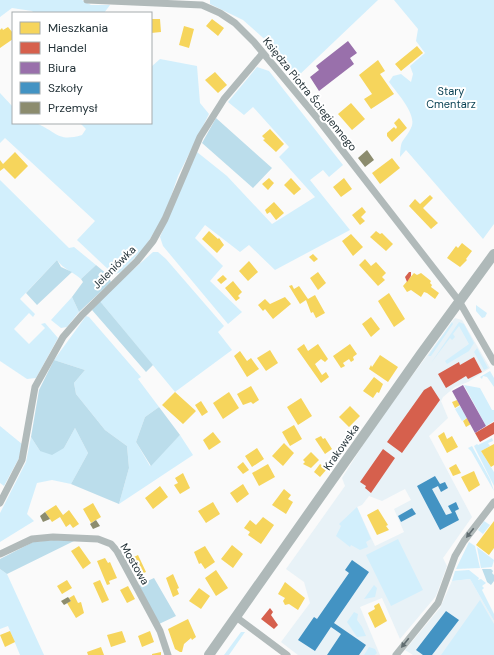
<svg xmlns="http://www.w3.org/2000/svg" width="494" height="655" viewBox="0 0 494 655" font-family="'DM Sans',sans-serif">
<rect width="100%" height="100%" fill="#fafafa"/>
<path fill="#e8f2f7" fill-rule="evenodd" d="M455,318L462,320L490,368L468,382L455,387L443,397L441,401L448,418L429,436L472,517L443,558L447,566L436,596L400,639L382,598L360,607L380,655H298L281,642L310,603L304,582L286,569L345,486L342,478L377,423ZM405,489L411,500L394,509L404,532L375,546L357,507L362,505L369,496L382,501Z
M470,579L494,621V655H413L405,650L440,608L452,581Z"/>
<path fill="#d2effc" d="M0,0H82L91,5H110L104,13H34L32,11L12,8L0,17Z
M210,0H378L296,78L270,44L243,20L210,4Z
M394,0H494V224L483,239L406,150L400,157C401,136 403,144 411,128C418,115 397,93 389,82L393,76L401,74L411,82L413,74L410,66L425,53L416,41L418,29Z
M160,59L197,66L200,103L209,114L178,176L164,217L144,248L121,272L115,274L111,272L77,240L95,221L5,138L0,143V93L13,107V123C20,123 32,121 38,124C58,133 58,142 82,135L86,129L80,123H151V67Z
M257,67L269,71L343,165L329,177L323,170L310,180L350,230L275,270L249,245L240,252L205,225L195,238L223,266L210,281L242,312L228,324L163,246L160,237L197,152L227,176L272,224L315,197L279,157L289,147L253,107L244,115L228,102Z
M0,180L69,248L74,247L96,265L81,279C73,272 63,269 57,260L20,299L35,314L33,317L29,313L14,329L29,344L45,328L41,324L45,323L58,338L36,378L27,379L0,361Z
M153,252H158L166,259L224,326L218,332L232,350L175,392L99,300Z
M72,297L79,312L67,327L61,328L51,320Z
M476,305L487,313L485,317L482,318L476,311Z
M86,316L89,317L141,377L138,379L159,407L145,417L136,442L150,466L180,435L193,455L119,504L129,468L127,446L105,430L76,394L74,383L85,370L54,360Z
M452,322L453,324L431,356H428Z
M459,322L464,324L474,343L469,351L447,364L445,361L469,344L459,326L453,334L455,337L452,340L450,338L431,363Z
M477,348L488,368L484,370L474,352Z
M490,371L494,378V387L487,377L483,376L482,379L480,377Z
M464,385L480,388L492,410H494V421L486,426Z
M460,406L467,418L462,421L455,409Z
M0,426L22,444L19,458L4,486L0,483Z
M75,428L88,453L71,484L52,480L37,483L27,514L34,521L0,542V513L26,462L31,437L40,451L64,448Z
M492,438L493,441L488,443L490,446L481,451L494,472V486L474,446L477,444L478,445Z
M472,446L490,479L494,491L471,451L468,448Z
M357,507L371,539L366,542L368,547L360,550L351,545L350,547L336,536L341,526L339,524Z
M484,521L490,525L483,534L478,530Z
M398,539L423,590L391,606L366,555Z
M469,542L475,546L480,568L456,569Z
M477,547L494,560L492,567L481,568Z
M0,569L7,574L44,655H20L8,626L0,629Z
M469,570L479,578L478,580L481,579L486,583L482,586L484,588L482,590L494,614V621L470,579L452,581L455,571Z
M374,585L377,588L375,597L364,599Z
M480,600L494,624V655H441Z
M354,612L358,614L357,620L362,627L366,636L357,637L347,622Z
M241,632H245L229,655H224Z
M369,647L375,649L377,653L375,655H364Z"/>
<path fill="#bbddeb" d="M216,118L272,168L253,188L202,143Z
M57,260L61,267L72,272L37,305L26,293Z
M96,265L108,275L111,282L79,312L72,297L83,282L81,279Z
M99,300L153,365L146,372L92,310Z
M54,360L85,370L74,383L76,394L105,430L127,446L129,468L119,504L71,484L88,453L75,428L64,448L52,455L40,451L31,437L39,390Z
M159,407L180,435L151,466L136,442L145,417Z
M54,540L74,541L7,574L0,569V559L33,542Z
M482,569H491L493,571L492,573L494,575V581L491,585L487,582Z
M154,578L176,616L159,624L139,585Z"/>
<path fill="#f6d55c" d="M151,19H160L161,32L151,33Z
M212,19L224,28L218,36L206,26Z
M184,26L194,29L189,48L179,45Z
M8,27L13,33V39L0,48V30L2,28L3,30Z
M417,46L423,53L401,71L395,64Z
M378,60L385,71L380,74L394,94L371,109L364,99L372,94L359,75Z
M215,72L227,85L218,93L205,80Z
M351,103L365,119L352,130L338,114Z
M399,118L407,128L392,142L387,136V133L394,127L396,129L397,127L394,123Z
M270,129L284,144L276,152L263,140L265,139L262,136Z
M15,152L28,166L15,179L4,168L0,171V160L3,164Z
M392,158L400,168L380,184L372,173Z
M269,178L274,183L268,190L262,184Z
M291,178L301,189L294,195L284,185Z
M344,178L352,189L341,197L333,187Z
M430,195L433,198L423,208L438,223L431,229L409,206L415,199L420,204Z
M274,202L284,213L276,220L270,212L267,214L265,210Z
M362,207L366,212L361,217L365,221L360,225L352,215Z
M209,231L218,239L219,238L224,245L217,253L202,239Z
M376,231L380,234L382,233L393,244L386,251L370,237Z
M351,234L363,247L353,256L342,241Z
M462,243L472,251L466,259L467,260L460,267L447,258L456,246L458,248Z
M313,254L318,259L314,262L309,257Z
M365,259L371,266L376,262L386,273L382,277L385,280L378,286L359,265Z
M249,261L258,272L248,281L239,271Z
M318,272L326,283L318,290L310,278Z
M414,273L417,275L421,273L431,281L430,283L432,285L431,287L439,293L435,299L427,293L424,292L421,297L411,290L407,292L403,286Z
M223,275L227,279L221,284L217,280Z
M233,281L242,292L238,296L240,298L236,301L225,288Z
M292,285L294,289L299,286L308,299L315,295L325,313L316,318L313,312L311,313L306,300L300,304L289,286Z
M389,293L405,319L394,327L378,301Z
M285,297L291,304L273,319L265,309L263,311L258,305L265,299L270,304Z
M371,317L380,329L371,337L362,324Z
M304,344L308,351L318,344L328,359L325,362L321,359L315,364L322,375L326,372L329,377L321,383L297,349Z
M350,344L357,354L353,357L354,360L351,362L349,359L343,363L345,366L341,368L333,356Z
M270,350L278,363L266,371L257,358Z
M240,351L247,361L251,358L259,369L247,377L234,356Z
M380,355L398,367L388,382L369,369L371,365L372,367Z
M374,377L383,384L379,393L377,392L373,398L363,391Z
M251,386L259,400L253,404L251,402L243,405L237,394Z
M175,392L196,411L183,424L162,405Z
M229,392L239,408L223,419L213,403Z
M301,398L312,416L298,425L287,407Z
M457,400L460,405L455,408L452,402Z
M201,401L208,412L202,416L195,405Z
M350,406L360,416L349,427L339,417Z
M467,418L471,424L466,427L463,421Z
M294,425L302,439L290,446L282,432Z
M213,432L221,442L209,450L203,440Z
M444,432L447,439L452,436L458,447L447,453L438,436Z
M321,436L323,439L325,438L332,449L325,454L315,439Z
M284,443L294,453L283,466L272,456Z
M494,444V465L491,467L481,451Z
M257,448L264,459L252,467L245,456Z
M311,452L319,460L311,468L303,464L305,462L303,460Z
M243,462L249,470L243,474L237,467Z
M268,464L275,477L259,486L252,473Z
M320,464L327,469L320,477L314,472Z
M456,464L461,473L453,476L449,468Z
M474,471L480,485L469,492L461,477Z
M183,473L190,488L180,494L174,485L178,483L175,478Z
M243,484L249,494L237,503L230,493Z
M160,486L168,497L153,509L145,498Z
M284,489L291,495L288,499L293,502L286,514L272,505Z
M213,502L220,514L206,523L198,511Z
M93,503L101,517L91,523L83,509Z
M56,505L63,515L69,510L79,524L73,528L70,524L66,527L60,517L52,522L45,512Z
M378,509L388,525L386,526L389,530L377,535L367,515Z
M263,517L274,525L261,544L248,535L250,532L244,528L250,520L256,525Z
M494,521V548L489,555L476,545Z
M232,545L243,554L233,568L221,559Z
M79,546L91,563L83,569L71,551Z
M205,546L215,562L205,569L201,563L199,564L194,552Z
M138,555L146,572L136,576L128,560Z
M105,558L108,563L110,562L117,578L109,581L110,584L107,585L97,561Z
M216,570L228,588L216,596L205,578Z
M173,574L179,588L177,589L179,594L173,597L166,578Z
M67,580L72,588L62,594L57,586Z
M100,580L109,600L102,603L93,583Z
M285,582L305,598L298,610L289,604L285,605L283,601L285,598L278,594Z
M128,586L135,599L127,603L120,590Z
M199,588L210,596L201,609L189,601Z
M74,595L78,603L81,602L84,613L76,618L67,603L71,601L69,598Z
M379,603L387,621L375,628L368,613L375,609L374,606Z
M188,619L196,637L192,640L191,638L184,644L182,652H180L175,649L168,629Z
M10,631L15,642L5,647L0,635Z
M122,631L126,642L111,647L107,635Z
M150,631L154,642L142,647L138,636Z
M101,647L104,655H88L87,652Z
M161,652V655H152V654Z"/>
<path fill="#d6604d" d="M409,272H411V276L407,282L405,277Z
M474,357L482,372L468,379L466,376L446,388L438,374L459,362L460,365Z
M431,386L440,400L402,453L387,442L424,390Z
M494,422V434L480,442L475,433Z
M383,449L395,458L371,493L365,488L366,486L360,482Z
M270,608L273,612L271,615L278,625L274,629L261,619Z"/>
<path fill="#9970ab" d="M348,41L357,53L350,58L354,64L319,91L310,77L319,70L316,66Z
M463,385L486,426L475,433L452,391Z"/>
<path fill="#4393c3" d="M435,476L440,484L445,482L448,488L441,492L438,486L432,489L446,515L452,513L448,506L456,502L459,509L455,511L459,520L440,530L417,486Z
M412,508L416,514L401,522L398,516Z
M352,560L369,572L334,623L366,645L359,655H327L341,634L331,627L315,651L298,640L314,617L317,619L349,573L345,570Z
M446,611L459,620L432,655H423L416,650Z"/>
<path fill="#8c8c6e" d="M367,150L374,160L365,167L358,158Z
M45,512L50,519L43,522L40,516Z
M96,520L100,526L93,529L90,524Z
M68,597L71,601L64,605L61,601Z"/>
<g fill="none" stroke-linecap="round" stroke-linejoin="round">
<path stroke="#b1baba" stroke-width="7" d="M87,0L202,5L220,13L235,23L254,42L318,119L459,301L494,362
M0,503L22,460L35,387L63,337L82,315L137,261L153,241L165,219L200,137L224,99L263,53
M0,554L32,539L53,537L98,539L111,544L117,551L160,631L168,655
M236,617L287,655
M396,655L438,603L455,556L464,541L494,502"/>
<path stroke="#afb9b9" stroke-width="10" d="M209,655L421,354L494,254"/>
</g>
<defs><path id="oneway-solid" d="M-6-.8H1V-3.2L6.5 0L1 3.2V.8H-6Z"/></defs>
<g fill="#606c70">
<use href="#oneway-solid" transform="translate(470 533) rotate(128)"/>
<use href="#oneway-solid" transform="translate(405 643) rotate(129)"/>
</g>
<g text-anchor="middle" stroke-width="4" stroke-linejoin="round" paint-order="stroke">
<g font-size="11" fill="#063f51" stroke="#fff">
<text x="451" y="95">Stary<tspan x="451" dy="13">Cmentarz</tspan></text>
</g>
<g font-size="11" fill="#1e2d33" stroke="#fff">
<text transform="translate(310 94) rotate(51)" y="4">Księdza Piotra Ściegiennego</text>
<text transform="translate(114 267) rotate(-45)" y="4">Jeleniówka</text>
<text transform="translate(341 447) rotate(-55)" y="4">Krakowska</text>
<text transform="translate(135 564) rotate(60)" y="4">Mostowa</text>
</g>
</g>
<rect x="12" y="12" width="140" height="112" fill="#ffffff" stroke="#a5abad"/>
<rect x="20" y="22" width="20" height="12" fill="#f6d55c" stroke="#a5abad"/>
<text x="48" y="32" font-size="12" fill="#1e2d33">Mieszkania</text>
<rect x="20" y="42" width="20" height="12" fill="#d6604d" stroke="#a5abad"/>
<text x="48" y="52" font-size="12" fill="#1e2d33">Handel</text>
<rect x="20" y="62" width="20" height="12" fill="#9970ab" stroke="#a5abad"/>
<text x="48" y="72" font-size="12" fill="#1e2d33">Biura</text>
<rect x="20" y="82" width="20" height="12" fill="#4393c3" stroke="#a5abad"/>
<text x="48" y="92" font-size="12" fill="#1e2d33">Szkoły</text>
<rect x="20" y="102" width="20" height="12" fill="#8c8c6e" stroke="#a5abad"/>
<text x="48" y="112" font-size="12" fill="#1e2d33">Przemysł</text>
</svg>
